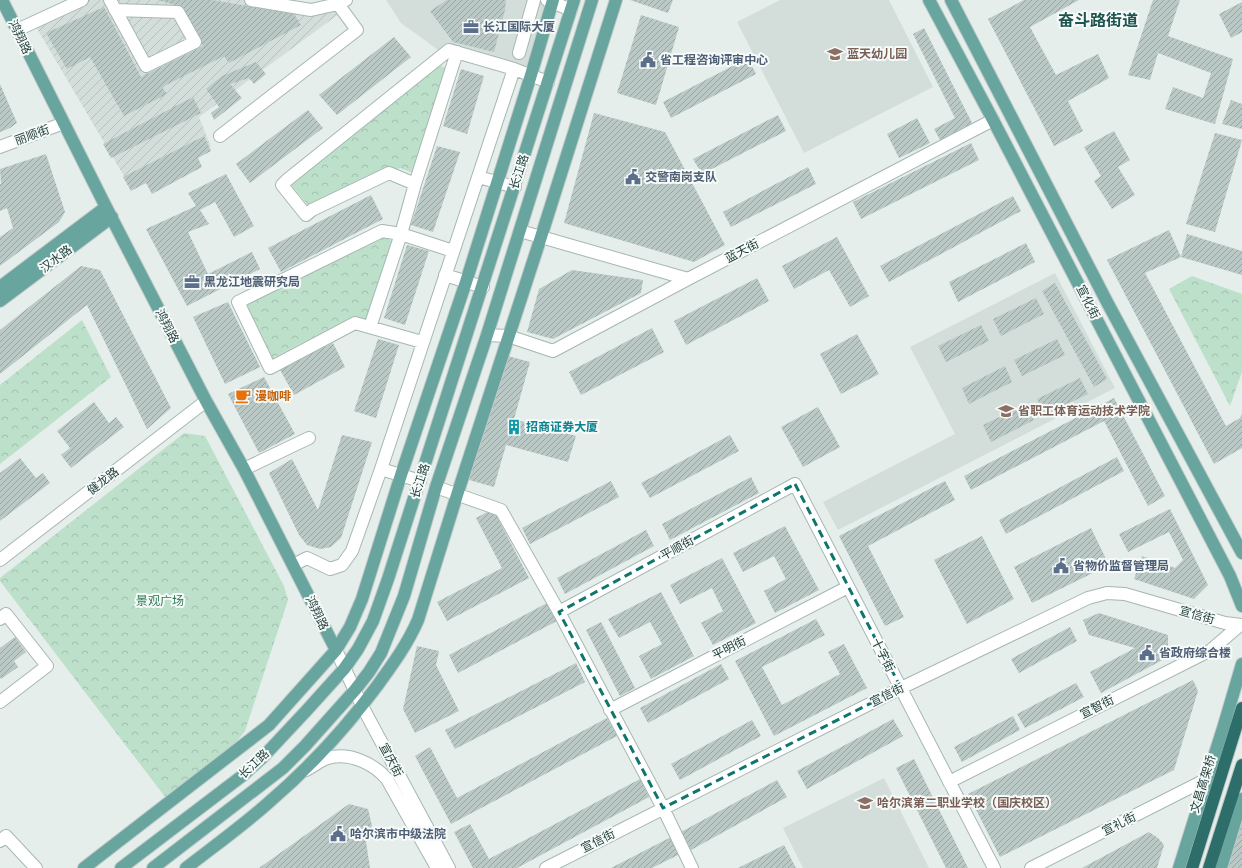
<svg xmlns="http://www.w3.org/2000/svg" width="1242" height="868" viewBox="0 0 1242 868" font-family="Helvetica,'Noto Sans SC',sans-serif">
<defs>
<pattern id="industrial-furrows" width="10" height="10" patternUnits="userSpaceOnUse"><rect width="10" height="10" fill="#d3dedb"/><path d="M-1 1l2-2M0 10L10 0M9 11l2-2" fill="none" stroke="#b5c0bd"/></pattern>
<pattern id="forest-crowns" width="20" height="18" patternUnits="userSpaceOnUse"><rect width="20" height="18" fill="#bde0cb"/><path d="M2 6a3 3 0 1 1 6 0M12 15a3 3 0 1 1 6 0" fill="none" stroke="#a2c1af"/></pattern>
<pattern id="building-hatch" width="6" height="6" patternUnits="userSpaceOnUse"><rect width="6" height="6" fill="#bac9c5"/><path d="M-1 1l2-2M0 6l6-6M5 7l2-2" fill="none" stroke="#97a5a1"/></pattern>
</defs>
<rect width="100%" height="100%" fill="#e5eeeb"/>
<path fill="#d3dedb" d="M386,0H546L525,71L445,55L401,23Z
M780,0H889L933,87L804,153L737,22Z
M1055,273L1115,388L838,530L823,502L955,434L910,347Z
M884,778L929,868H803L783,828Z"/>
<path fill="url(#industrial-furrows)" d="M89,0H292L343,11L199,117L211,147L131,188L36,27Z"/>
<path fill="url(#forest-crowns)" d="M433,63L449,69L418,175L400,168L312,210L287,180Z
M382,237L396,242L371,321L353,316L273,358L246,305Z
M1192,276L1242,294V372L1230,406L1169,289Z
M82,320L111,377L0,464V385Z
M184,433L205,436L284,586L288,600L245,731L234,745L166,798L0,581V578Z"/>
<path fill="url(#building-hatch)" d="M158,0H212L294,14L301,25L229,63L224,56L162,87L167,94L124,116L90,57L67,69L46,33L104,7L141,77L203,46L182,7Z
M447,0H506L505,10L494,52L453,42L430,11Z
M630,0H673L668,13Z
M1024,0H1079L1030,27L1056,75L1098,54L1109,78L1068,101L1083,131L1054,146L988,19Z
M1153,0H1180L1168,36L1233,59L1215,124L1165,109L1173,87L1203,98L1211,73L1158,53L1150,80L1128,75Z
M1242,2V32L1231,38L1219,14Z
M641,15L679,27L656,105L617,93Z
M924,28L972,123L940,140L934,129L955,118L913,34Z
M394,37L411,57L337,115L319,95Z
M748,58L756,74L671,118L663,102Z
M256,62L266,74L254,84L249,78L230,84L242,98L214,120L211,113L219,107L206,89L222,76Z
M461,69L484,76L467,134L443,126Z
M0,84L17,123L10,128L0,132Z
M193,97L201,113L111,158L103,144Z
M1231,100L1242,104V129L1222,124Z
M308,110L323,128L250,183L236,164Z
M594,113L665,132L725,245L694,262L564,223Z
M778,115L786,131L702,174L693,159Z
M917,118L930,143L899,158L887,134Z
M1114,131L1130,160L1118,167L1135,195L1112,209L1094,181L1101,176L1084,147Z
M1215,133L1242,140L1215,232L1186,224Z
M204,136L211,151L198,158L202,167L152,194L146,183L131,191L123,177Z
M971,143L979,160L861,219L853,202Z
M437,146L460,152L433,232L411,225Z
M46,154L65,212L59,222L0,266V237L13,228L7,208L0,211V184H1L0,169Z
M808,167L816,184L731,227L723,212Z
M226,174L254,226L234,237L215,202L200,210L209,224L188,232L208,274L252,252L260,269L187,306L146,229L196,206L188,193Z
M371,195L383,219L281,272L268,248Z
M1013,196L1021,211L889,282L880,266Z
M1169,230L1181,257L1145,273L1226,426L1240,418L1242,414V448L1214,464L1107,260Z
M1187,234L1242,251V275L1181,257Z
M837,237L869,296L850,307L829,270L794,289L782,266Z
M1026,243L1035,262L958,302L949,282Z
M407,245L429,251L405,325L384,318Z
M81,266L100,270L171,408L147,429L87,305L0,374V330Z
M572,270L643,280L641,293L553,339L527,332L539,289Z
M757,278L769,301L686,345L674,321Z
M1055,283L1107,379L1094,387L1042,291Z
M1036,298L1044,314L1001,336L993,319Z
M228,302L260,367L225,384L193,317Z
M981,325L989,341L946,362L938,346Z
M652,328L664,352L581,395L569,372Z
M857,334L879,374L841,394L820,354Z
M378,339L399,345L376,418L354,411Z
M1057,339L1065,355L1022,376L1014,360Z
M333,343L345,367L294,395L279,368Z
M504,355L530,362L514,419L576,436L568,462L506,445L494,487L469,480Z
M1005,366L1012,382L969,404L962,388Z
M264,377L295,434L259,453L228,394Z
M1080,378L1088,394L1045,415L1037,399Z
M1114,398L1165,496L1148,506L1104,421L971,490L964,476Z
M94,402L109,423L116,417L124,427L71,468L61,455L70,448L57,431Z
M1026,404L1034,420L991,442L983,425Z
M818,407L840,447L803,467L781,427Z
M342,435L372,442L341,538L331,547L320,549L307,545L299,535L269,473L292,459L318,510Z
M730,435L739,451L650,498L641,483Z
M1117,457L1124,471L1006,534L999,520Z
M20,458L36,478L43,473L50,483L0,521V473Z
M751,477L759,493L670,540L662,524Z
M611,481L619,497L530,544L522,528Z
M945,481L955,500L868,546L904,617L885,626L839,536Z
M493,509L529,578L447,621L437,602L502,568L476,518Z
M1170,509L1208,585L1194,599L1134,579L1142,556L1175,568L1183,560L1169,532L1128,552L1119,534Z
M785,526L819,590L775,613L764,591L786,579L774,556L743,572L733,553Z
M1091,528L1109,565L1032,603L1014,567Z
M646,530L654,546L565,594L557,578Z
M982,536L1014,599L967,624L934,560Z
M722,558L756,623L713,645L701,623L723,611L712,588L680,604L670,585Z
M661,592L694,656L651,679L639,656L662,644L650,622L619,638L608,619Z
M547,603L557,621L458,673L449,655Z
M1099,613L1168,635V657L1101,693L1090,672L1135,648L1089,635L1083,620Z
M816,619L825,635L762,667L782,705L840,674L828,652L844,644L867,688L774,736L735,661Z
M601,622L635,688L620,696L586,630Z
M1070,627L1077,641L1019,673L1011,659Z
M15,637L26,652L14,661L18,667L1,679L0,677V648Z
M417,646L439,651L436,665L459,711L415,733L403,709Z
M576,663L585,682L455,749L445,730Z
M721,664L729,679L648,723L640,708Z
M1193,680L1198,691L1174,770L1000,857L968,794Z
M1076,683L1084,697L1025,728L1017,714Z
M1013,716L1020,730L962,762L954,747Z
M607,718L617,736L451,824L415,756L430,747L457,798Z
M893,719L903,736L807,789L797,771Z
M752,720L761,736L680,780L671,764Z
M914,759L968,868H946L896,768Z
M640,779L649,797L517,868H473L454,832L470,824L489,859Z
M777,780L787,797L691,850L681,832Z
M349,804L368,809L372,826L366,842L370,868H259Z
M1242,817V868H1227Z
M1149,832L1158,838L1164,845L1157,868H1082Z
M673,836L682,853L652,868H611Z
M784,845L796,868H738Z"/>
<g fill="none" stroke-linecap="round" stroke-linejoin="round">
<defs>
<path id="minor" d="M110,0L146,66L195,42L178,12L115,10
M251,0L311,10L338,4L346,0
M547,0L571,10
M17,30L82,0
M519,53L534,0
M220,136L357,30L338,4
M0,147L64,123
M478,177L515,187
M415,184L457,52
M520,231L688,279
M445,275L483,287
M370,327L401,234L453,251
M487,335L508,336L553,351L688,279L993,120
M422,342L355,323L270,368L238,302L382,231L401,234L415,184L389,173L312,210L306,215L282,185L287,180L449,50L514,69
M244,469L309,438
M381,469L420,481
M436,487L501,510L559,612L663,808L692,868
M0,560L206,401
M293,565L307,558L330,569L342,565L352,551L381,469L514,69L548,82
M559,612L795,484L994,868
M0,619L6,614L47,666L0,702
M336,650L362,706L449,868
M610,710L848,587
M306,770C313,767 320,760 328,758C349,752 373,763 387,779L437,868
M949,782L1211,650L1240,625
M0,841L6,836L36,868
M546,868L901,688L1088,598L1107,593L1125,594L1225,623L1242,625
M1031,868L1207,779"/>
<path id="major" d="M2,0L106,207L206,401L244,469L336,650
M929,0L993,120L1230,576L1242,606
M951,0L1107,302L1242,553
M0,287L106,207
M0,301L112,217
M84,868L269,725L336,650L350,627L362,599L401,475L466,282L531,75L553,0
M121,868L242,776L263,757L307,710L344,669L358,649L373,621L388,579L574,0
M153,868L283,768L305,746L355,690L369,672L381,653L404,596L436,487L487,335L592,0
M186,868C213,847 241,827 267,804C308,769 345,729 377,686C393,664 407,645 418,620L457,495L541,237L616,0
M1179,868L1224,725L1242,664
M1221,868L1242,799"/>
<path id="highway" d="M1192,868L1242,708
M1209,868L1242,765"/>
</defs>
<use href="#minor" stroke="#a7b7b3" stroke-width="14"/>
<use href="#major" stroke="#c1cac9" stroke-width="14"/>
<use href="#highway" stroke="#c1cac9" stroke-width="14"/>
<use href="#minor" stroke="#fff" stroke-width="12"/>
<use href="#major" stroke="#68a59e" stroke-width="12"/>
<use href="#highway" stroke="#2e6e6a" stroke-width="12"/>
</g>
<path fill="none" stroke="#0f766e" stroke-width="3" stroke-dasharray="8 5" stroke-linejoin="round" d="M795,484L901,688L663,808L559,612Z"/>
<defs>
<symbol id="office-bare" viewBox="-9 -9 18 18"><path d="M-6-3h4V-5.5h4V-3h4V5H-6ZM-1-4.5V-3h2v-1.5ZM-6 0V1H6V0Z" fill="#5c6f8a" stroke="#f6faf9" stroke-width="2.5" paint-order="stroke"/></symbol>
<symbol id="school-bare" viewBox="-9 -9 18 18"><path d="M0-5L7-2L0 1L-7-2ZM-4 1L0 2.5L4 1V4Q0 6-4 4Z" fill="#8d6e63" stroke="#f6faf9" stroke-width="2.5" paint-order="stroke"/></symbol>
<symbol id="civic-bare" viewBox="-9 -9 18 18"><path d="M-.6-6.5H3V-4.5H.6V-3L4-1V1h2V6H-6V1h2V-1L-.6-3ZM-1.2 2.5V6h2.4V2.5Z" fill="#5c6f8a" stroke="#f6faf9" stroke-width="2.5" paint-order="stroke"/></symbol>
<symbol id="cafe-bare" viewBox="-9 -9 18 18"><path d="M-5.5-4.5H6V0H3Q3 3.5 0 3.5H-2.5Q-5.5 3.5-5.5 0ZM3-3.2v2h1.7v-2ZM-6 4.5H4V6H-6Z" fill="#e8710a" stroke="#f6faf9" stroke-width="2.5" paint-order="stroke"/></symbol>
<symbol id="building-bare" viewBox="-9 -9 18 18"><path d="M-4-6H4V6H1V3H-1V6H-4ZM-2.5-4.3h1.7v1.8h-1.7ZM.8-4.3h1.7v1.8H.8ZM-2.5-1h1.7V.8h-1.7ZM.8-1h1.7V.8H.8Z" fill="#0f9aa8" stroke="#f6faf9" stroke-width="2.5" paint-order="stroke"/></symbol>
</defs>
<g fill-rule="evenodd">
<use href="#office-bare" x="460" y="16" width="22" height="22"/>
<use href="#school-bare" x="824" y="43" width="22" height="22"/>
<use href="#civic-bare" x="637" y="49" width="22" height="22"/>
<use href="#civic-bare" x="622" y="166" width="22" height="22"/>
<use href="#office-bare" x="181" y="271" width="22" height="22"/>
<use href="#cafe-bare" x="232" y="385" width="22" height="22"/>
<use href="#school-bare" x="995" y="400" width="22" height="22"/>
<use href="#building-bare" x="503" y="416" width="22" height="22"/>
<use href="#civic-bare" x="1050" y="555" width="22" height="22"/>
<use href="#civic-bare" x="1136" y="642" width="22" height="22"/>
<use href="#school-bare" x="854" y="792" width="22" height="22"/>
<use href="#civic-bare" x="327" y="823" width="22" height="22"/>
</g>
<g text-anchor="middle" stroke-width="4" stroke-linejoin="round" paint-order="stroke">
<g font-size="12" font-weight="bold" fill="#4e5e75" stroke="#f6faf9" text-anchor="start">
<text x="483" y="31">长江国际大厦</text>
<text x="660" y="64">省工程咨询评审中心</text>
<text x="645" y="181">交警南岗支队</text>
<text x="204" y="286">黑龙江地震研究局</text>
<text x="1073" y="570">省物价监督管理局</text>
<text x="1159" y="657">省政府综合楼</text>
<text x="350" y="838">哈尔滨市中级法院</text>
</g>
<g font-size="12" fill="#23413d" stroke="#f6faf9">
<text transform="translate(20 37) rotate(64)" y="4">鸿翔路</text>
<text transform="translate(32 135) rotate(-20)" y="4">丽顺街</text>
<text transform="translate(519 172) rotate(-72)" y="4">长江路</text>
<text transform="translate(742 251) rotate(-28)" y="4">蓝天街</text>
<text transform="translate(56 259) rotate(-37)" y="4">汉水路</text>
<text transform="translate(1088 302) rotate(63)" y="4">宣化街</text>
<text transform="translate(167 326) rotate(63)" y="4">鸿翔路</text>
<text transform="translate(103 481) rotate(-38)" y="4">健龙路</text>
<text transform="translate(420 481) rotate(-72)" y="4">长江路</text>
<text transform="translate(677 548) rotate(-29)" y="4">平顺街</text>
<text transform="translate(317 613) rotate(64)" y="4">鸿翔路</text>
<text transform="translate(1197 615) rotate(16)" y="4">宣信街</text>
<text transform="translate(729 648) rotate(-27)" y="4">平明街</text>
<text transform="translate(883 655) rotate(63)" y="4">十字街</text>
<text transform="translate(887 695) rotate(-27)" y="4">宣信街</text>
<text transform="translate(1097 707) rotate(-27)" y="4">宣智街</text>
<text transform="translate(391 760) rotate(62)" y="4">宣庆街</text>
<text transform="translate(254 764) rotate(-43)" y="4">长江路</text>
<text transform="translate(1203 784) rotate(-73)" y="4">文昌高架桥</text>
<text transform="translate(1119 824) rotate(-27)" y="4">宣礼街</text>
<text transform="translate(598 841) rotate(-27)" y="4">宣信街</text>
</g>
<g font-size="12" font-weight="bold" fill="#785e54" stroke="#f6faf9" text-anchor="start">
<text x="847" y="58">蓝天幼儿园</text>
<text x="1018" y="415">省职工体育运动技术学院</text>
<text x="877" y="807">哈尔滨第二职业学校（国庆校区）</text>
</g>
<g font-size="12" font-weight="bold" fill="#c56008" stroke="#f6faf9" text-anchor="start">
<text x="255" y="400">漫咖啡</text>
</g>
<g font-size="12" font-weight="bold" fill="#0d838f" stroke="#f6faf9" text-anchor="start">
<text x="526" y="431">招商证券大厦</text>
</g>
<g font-size="12" fill="#2c7955" stroke="#f6faf9">
<text x="160" y="605">景观广场</text>
</g>
<g font-size="16" font-weight="bold" fill="#1e544e" stroke="#f6faf9">
<text x="1098" y="26">奋斗路街道</text>
</g>
</g>
</svg>
